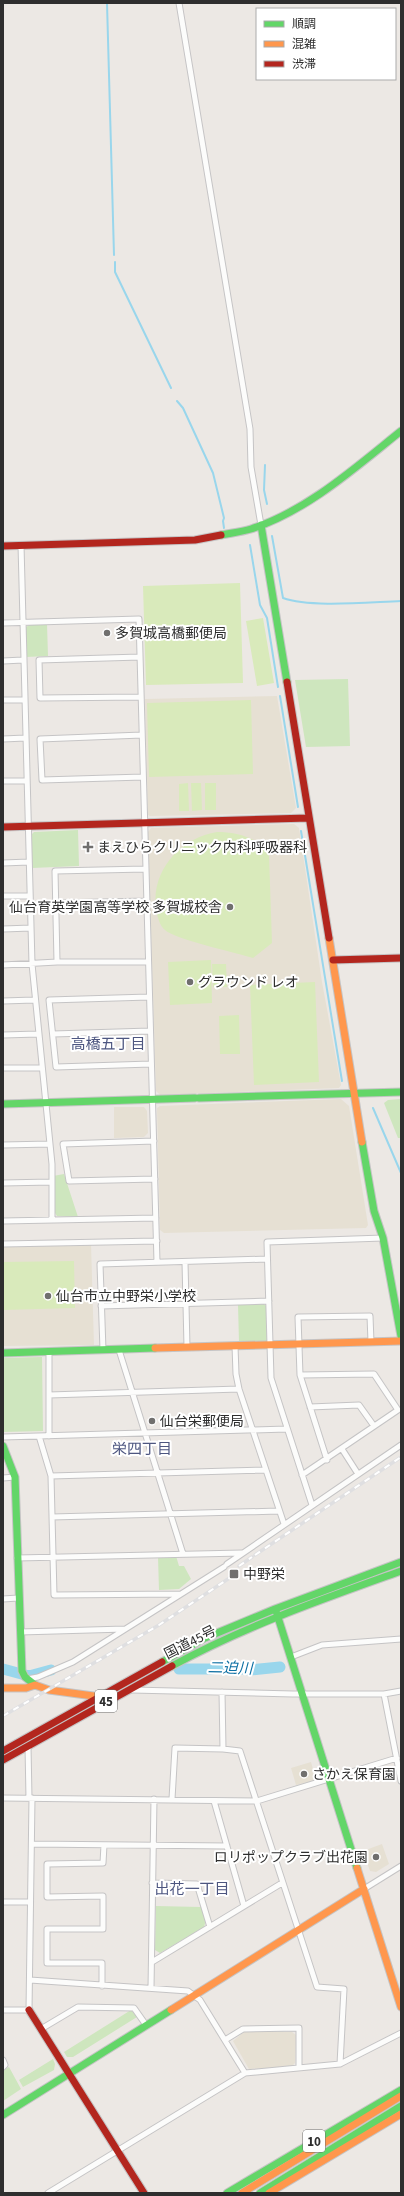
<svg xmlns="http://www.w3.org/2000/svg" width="404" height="2196" viewBox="0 0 404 2196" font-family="'Source Sans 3','Noto Sans JP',sans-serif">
<rect width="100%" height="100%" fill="#ece8e4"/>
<path fill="#e6e0d3" d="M277,696L296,808L291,813L150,816L148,815L145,699Z
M294,824L299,828L322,982L341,1085L339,1088L160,1095L156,1091L148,832L151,828Z
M341,1099L349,1106L368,1225L366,1228L164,1233L160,1230L157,1108L160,1106Z
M114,1107H144L147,1111L148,1133L144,1137L114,1138Z
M91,1244L94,1345L3,1346V1247Z
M311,1762L316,1780L296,1785L291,1768Z
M382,1844L389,1864L376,1872L370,1871L363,1851Z
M244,2032H292L296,2035L295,2063L292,2066L249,2069L233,2041Z"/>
<path fill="#cee6be" d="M47,624L48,656L26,657L25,628L29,625Z
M348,679L350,746L306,747L295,680Z
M78,830L79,866L32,868L31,835L34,832Z
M401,1099V1138H398L384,1103L388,1100Z
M64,1174L78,1217L57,1216L55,1213L53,1176Z
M264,1304L266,1306L267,1341L239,1342L238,1305Z
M42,1357L43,1431L3,1432V1358Z
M176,1556L179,1566H184L191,1579L179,1589L159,1590L158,1557Z
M156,1906L201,1907L206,1920L204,1927L160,1953L155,1950Z
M131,2010L137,2017L73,2057H67L64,2052Z
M53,2059L55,2064L54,2070L23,2087L19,2080Z
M9,2067L21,2089L3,2101V2070Z"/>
<path fill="#d9eabb" d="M240,583L243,683L146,685L143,586Z
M263,618L274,683L257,686L246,621Z
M251,700L253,774L149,777L147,703Z
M188,783L189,811H179V784Z
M191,783H201L202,810L192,811Z
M205,783H216V810H205Z
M217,832C235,832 260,837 269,855L272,943L253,958C237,953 174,939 165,930C159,925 157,915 156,908C151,870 181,838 217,832Z
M211,960L212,1003L170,1005L168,962Z
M212,964H226L227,987H213Z
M315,982L319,1082L254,1085L250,985Z
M239,1015L240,1054H220L219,1016Z
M74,1261L75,1308L3,1310V1262Z"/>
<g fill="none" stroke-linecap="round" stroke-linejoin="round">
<path stroke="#99d6ec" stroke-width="2" d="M107,3L114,255
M115,262V272L171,388
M177,401L183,408L213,473L224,518L223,521L224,528
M265,465L264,490L267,504
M272,536L283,598C310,608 370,602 401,601
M250,545L260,605L267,618L278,687
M280,696L298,807
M301,831L342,1081
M373,1108L401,1173"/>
<path stroke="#99d6ec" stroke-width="11" d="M3,1669L29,1676L51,1670
M179,1669H210L229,1667L250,1670L280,1667"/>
<defs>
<path id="street" d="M179,3L250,429L251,467L261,525
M21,545L32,964L52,1164V1220
M3,623L139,619L157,1262
M140,657L39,660L40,698L141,697
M3,661L23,660
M3,700H25
M142,735L40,739L42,780L143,777
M3,739L25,738
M3,781H27
M3,863L29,862
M3,896H30
M56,903L147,901
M3,929L31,928
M57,962L55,871L145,869
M3,965L57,962H148
M149,997L49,1000L56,1067L151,1064
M3,1001L34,1000
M53,1034L150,1031
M3,1035L38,1034
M3,1068H41
M154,1141L63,1144L69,1181L155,1179
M3,1145L50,1144
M3,1183L51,1182
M3,1221L156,1218
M3,1244L157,1241
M185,1262L187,1347
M101,1306L269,1301
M235,1346L236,1374L239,1389L284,1524
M103,1350L100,1264L267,1259
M119,1350L183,1554
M49,1352V1436
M300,1375L374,1374L398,1410L302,1475
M49,1395L239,1389
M310,1407L359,1405L374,1426
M39,1436L51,1476L54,1595L181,1594
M3,1437L287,1429
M342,1449L358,1474
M327,1460L300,1375L298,1317L370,1316L371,1342
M51,1476L266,1470
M3,1478L15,1477
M312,1505L271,1378L267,1242L383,1238
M52,1517L279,1511
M17,1558L242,1553
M227,1564L401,1445
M3,1599L18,1598
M20,1632L125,1629
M291,1657L322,1645L401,1639
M27,1679L38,1677L73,1662L224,1567
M132,1690L293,1694H384L401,1691
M222,1692L223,1749
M384,1694L401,1781
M28,1746L29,1798
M3,1798L257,1801L397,1758
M172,1799L175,1748L223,1749L240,1751L317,1987L344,1989L340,2064L401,2033
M214,1801L244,1906
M32,1844L227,1846
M152,1883L197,1884L210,1927
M364,1889L401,1866
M3,1902H30
M152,1962L282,1883
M30,1980L188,1991L200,2000L245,2073
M102,1986V1963H47V1929H103V1896L47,1897V1864L103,1863L104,1845
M151,1988L154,1799
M3,2010H29L32,1798
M41,2029L78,2007L134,2008L146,2025
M225,2040L243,2029L299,2028V2068
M3,2060L5,2065L3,2067
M48,2193L245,2073L340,2064"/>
<path id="fast" d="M261,525L287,682
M221,535C231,533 241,532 251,529C307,511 356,467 401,431
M199,1098L401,1092
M3,1104L195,1098
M362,1142L374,1211L383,1238L401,1336
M3,1353L155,1348
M3,1446L15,1477L22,1671L25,1677L35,1685
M276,1611L357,1868
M162,1662L205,1638L275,1609L401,1562
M172,1666C245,1626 323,1599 401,1571
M3,2115L171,2010
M227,2193L401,2090
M260,2193L401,2106"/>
<path id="slow" d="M329,938L362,1142
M155,1348L401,1341
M3,1688H26L35,1685L49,1690L101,1697
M357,1868L401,2007
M171,2010L364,1889
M242,2193L401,2096
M269,2193L401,2114"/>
<path id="jam" d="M3,546L195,540L221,535
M287,682L329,938
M3,827L309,818
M333,960L401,958
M3,1751L162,1662
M3,1760L172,1666
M29,2010L144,2193"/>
</defs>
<use href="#street" stroke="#c5c4c5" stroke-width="7"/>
<use href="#fast" stroke="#c5c4c5" stroke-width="9"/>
<use href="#slow" stroke="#c5c4c5" stroke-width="9"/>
<use href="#jam" stroke="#c5c4c5" stroke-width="9"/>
<use href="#street" stroke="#fcfcfb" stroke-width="5"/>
<use href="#fast" stroke="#63d668" stroke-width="7"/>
<use href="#slow" stroke="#ff974d" stroke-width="7"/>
<use href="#jam" stroke="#b3261e" stroke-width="7"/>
<defs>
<path id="rail" d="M255,1555L401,1457
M239,1566L252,1557
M3,1716L159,1625L231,1577"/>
</defs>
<use href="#rail" stroke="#dfdfe1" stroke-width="3.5"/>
<use href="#rail" stroke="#fff" stroke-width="2" stroke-dasharray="6" stroke-linecap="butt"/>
</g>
<g fill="#706f6e" stroke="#fff" stroke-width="1.5">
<circle cx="107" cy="633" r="4"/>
<path d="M86 841h4v4h4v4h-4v4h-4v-4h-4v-4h4z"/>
<circle cx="230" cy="907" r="4"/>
<circle cx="190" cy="982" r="4"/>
<circle cx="48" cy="1296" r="4"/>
<circle cx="152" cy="1421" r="4"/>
<rect x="229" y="1569" width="10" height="10" rx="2"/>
<circle cx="304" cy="1774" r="4"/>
<circle cx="376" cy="1857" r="4"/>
</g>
<g text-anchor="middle" stroke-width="4" stroke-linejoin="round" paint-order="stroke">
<g fill="#fff" stroke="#6d6d6d" stroke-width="1">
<rect x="95" y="1690" width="22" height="22" rx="3"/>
<rect x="303" y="2130" width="22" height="22" rx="3"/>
</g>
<g font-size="13" font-weight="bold" fill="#2e2e2e">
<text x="106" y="1706">45</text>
<text x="314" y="2146">10</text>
</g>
<g font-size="14" fill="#2e2e2e" stroke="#fff" text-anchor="start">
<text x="115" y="638">多賀城高橋郵便局</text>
<text x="97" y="852">まえひらクリニック内科呼吸器科</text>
<text x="222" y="912" text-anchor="end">仙台育英学園高等学校 多賀城校舎</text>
<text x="198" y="987">グラウンド レオ</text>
<text x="56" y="1301">仙台市立中野栄小学校</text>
<text x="160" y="1426">仙台栄郵便局</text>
<text x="243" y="1579">中野栄</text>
<text x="312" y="1779">さかえ保育園</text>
<text x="368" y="1862" text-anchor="end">ロリポップクラブ出花園</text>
</g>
<g font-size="14" fill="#2e2e2e" stroke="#fff">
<text transform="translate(190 1642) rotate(-27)" y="5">国道45号</text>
</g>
<g font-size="15" fill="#4d5680" stroke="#fff">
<text x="108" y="1049">高橋五丁目</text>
<text x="142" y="1454">栄四丁目</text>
<text x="192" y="1894">出花一丁目</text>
</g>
<g font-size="15" font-style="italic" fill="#0d6fa3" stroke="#fff">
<text transform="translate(230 1668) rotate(1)" y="5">二迫川</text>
</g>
</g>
<rect width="404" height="2196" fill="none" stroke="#2e2e2e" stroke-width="8"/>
<rect x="256" y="8" width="140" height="72" fill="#ffffff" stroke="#ababab"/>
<rect x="264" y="21" width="20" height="6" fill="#63d668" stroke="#ababab"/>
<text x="292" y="28" font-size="12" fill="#2e2e2e">順調</text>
<rect x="264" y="41" width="20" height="6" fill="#ff974d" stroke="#ababab"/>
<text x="292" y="48" font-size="12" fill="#2e2e2e">混雑</text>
<rect x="264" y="61" width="20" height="6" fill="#b3261e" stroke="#ababab"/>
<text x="292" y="68" font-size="12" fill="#2e2e2e">渋滞</text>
</svg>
